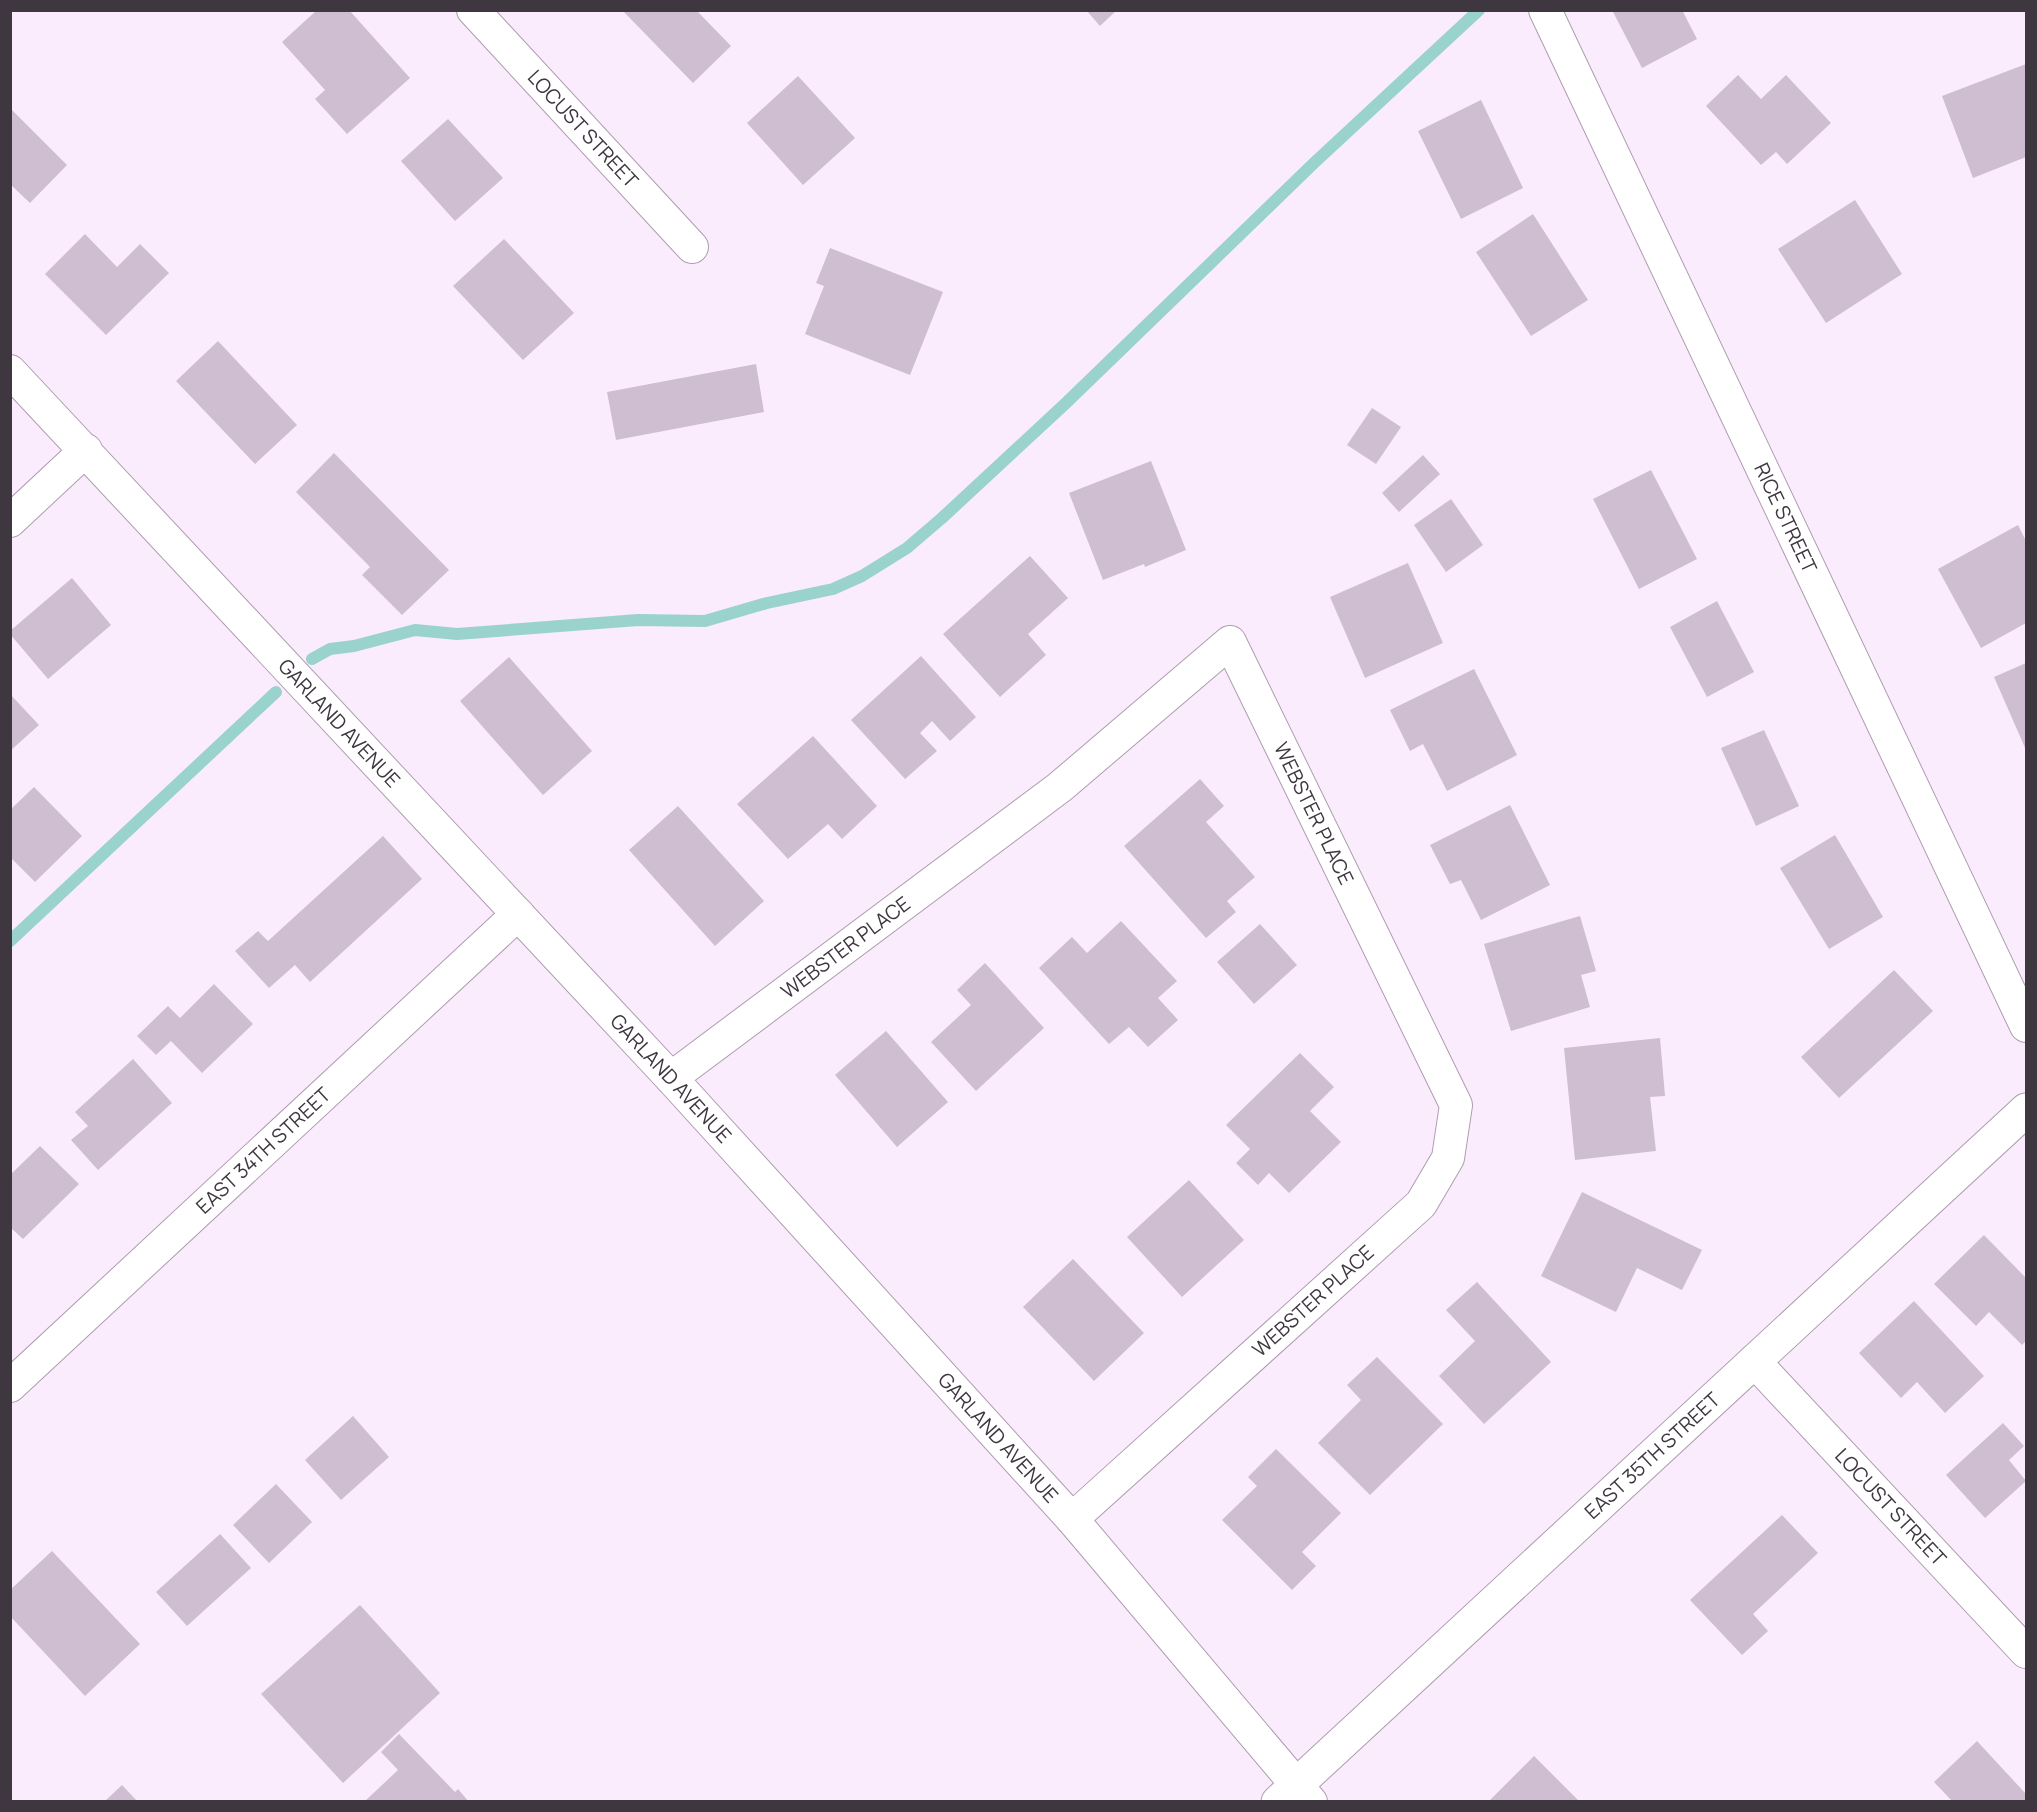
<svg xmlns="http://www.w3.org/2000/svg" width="2037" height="1812" viewBox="0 0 2037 1812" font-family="Manrope,sans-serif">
<rect width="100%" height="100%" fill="#fbecfd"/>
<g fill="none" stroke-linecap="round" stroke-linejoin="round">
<path stroke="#9ad2ce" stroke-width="12" d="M312,659L330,649L354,646L415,630L457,634L638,620L705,621L767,603L833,589L862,576L907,548L942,518L1066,403L1314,163L1479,10
M10,941L276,692"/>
</g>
<path fill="#cfbdd1" d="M317,10H349L410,78L347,134L315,99L325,90L282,42Z
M622,10H699L698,12L731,46L693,83Z
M1086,10H1117L1100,26Z
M1612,10H1682L1697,39L1642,68Z
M2026,64V157L1973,178L1942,96Z
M1738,75L1761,99L1786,75L1831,123L1787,164L1776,152L1761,165L1706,106Z
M798,76L855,138L803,185L747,123Z
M1481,100L1523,188L1461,219L1418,131Z
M10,108L67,165L30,203L10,184Z
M448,119L503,178L455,221L401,161Z
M1855,200L1902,274L1826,323L1778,249Z
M1533,214L1588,300L1531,336L1476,252Z
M85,234L117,267L140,244L169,273L106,335L45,274Z
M504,239L574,313L523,360L453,286Z
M830,248L943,292L910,375L805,334L824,286L816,283Z
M218,341L297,425L255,464L176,381Z
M756,364L764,412L616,440L607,392Z
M1372,408L1401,427L1376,464L1347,445Z
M334,453L449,570L402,615L362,575L370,567L296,492Z
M1423,455L1440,474L1399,512L1382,493Z
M1151,461L1186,550L1145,567L1144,564L1103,580L1069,493Z
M1651,470L1697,559L1639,589L1593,499Z
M1451,499L1483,545L1446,572L1414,525Z
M2018,525L2026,541V623L1981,648L1938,569Z
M1030,556L1068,598L1028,634L1046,655L1000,697L943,634Z
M1408,563L1443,643L1365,678L1330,597Z
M72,578L111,625L48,679L10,634V631Z
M1717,601L1754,672L1707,697L1670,627Z
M921,656L976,717L950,741L932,721L920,733L937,751L905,779L851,720Z
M509,657L592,751L543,795L460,701Z
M2026,663V750L1994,677Z
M1474,669L1517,755L1447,791L1423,744L1410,751L1390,710Z
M10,694L39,725L10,751Z
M1764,730L1799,806L1756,826L1721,748Z
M813,736L877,806L842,839L828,824L788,859L737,804Z
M1200,779L1224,806L1206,822L1255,877L1227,901L1236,912L1206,938L1124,846Z
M34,787L82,836L35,882L10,857V810Z
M1510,805L1550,885L1481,920L1461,880L1450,884L1430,845Z
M678,806L764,901L715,946L629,850Z
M1835,835L1883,917L1829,949L1780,868Z
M383,836L422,879L310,982L295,965L269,988L235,951L258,931L268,941Z
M1580,916L1596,971L1581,975L1590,1007L1511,1031L1484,944Z
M1121,921L1177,981L1158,998L1178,1020L1148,1047L1129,1027L1109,1044L1039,968L1072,937L1087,953Z
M1260,924L1297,965L1254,1004L1217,962Z
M985,963L1044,1028L976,1091L931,1042L971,1005L957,990Z
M1894,970L1933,1011L1839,1098L1801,1057Z
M214,984L253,1024L202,1073L171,1041L156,1055L137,1036L168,1006L180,1018Z
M886,1031L948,1102L897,1147L835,1075Z
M1660,1038L1665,1096L1650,1097L1656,1151L1575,1160L1564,1048Z
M1300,1053L1334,1087L1310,1111L1341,1142L1289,1193L1269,1173L1258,1185L1236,1163L1250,1149L1226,1125Z
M133,1059L172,1103L98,1170L71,1140L88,1126L75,1112Z
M40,1146L79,1184L23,1239L10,1227V1175Z
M1189,1180L1244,1240L1182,1297L1127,1237Z
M1582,1192L1702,1250L1682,1290L1637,1268L1616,1312L1541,1276Z
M1984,1235L2026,1278V1341L2022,1345L1989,1312L1976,1326L1934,1284Z
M1073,1259L1144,1333L1094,1381L1023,1307Z
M1477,1282L1551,1362L1484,1424L1439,1376L1475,1341L1446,1310Z
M1914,1301L1984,1376L1945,1413L1917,1382L1901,1398L1859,1353Z
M1377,1357L1443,1424L1370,1495L1318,1443L1361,1400L1347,1385Z
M353,1416L389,1457L341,1500L305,1460Z
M2003,1423L2024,1446L2009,1460L2026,1481L1985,1518L1946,1475Z
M1276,1449L1341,1513L1302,1552L1316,1566L1292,1590L1222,1520L1257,1486L1248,1477Z
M276,1484L312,1522L269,1563L233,1525Z
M1782,1515L1818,1553L1753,1614L1768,1631L1742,1655L1690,1600Z
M220,1534L251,1568L187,1626L156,1592Z
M52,1551L140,1644L85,1696L10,1616V1590Z
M360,1605L440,1693L343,1783L261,1694Z
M399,1734L455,1792L458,1789L469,1802H364L398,1770L381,1752Z
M1977,1741L2026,1794V1802H1953L1934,1782Z
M1534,1756L1580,1802H1488Z
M122,1785L138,1802H104Z"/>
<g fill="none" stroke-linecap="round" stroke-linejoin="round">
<defs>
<g id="minor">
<path id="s1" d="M473,10L692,247"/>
<path id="s2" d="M1545,10L2026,1026"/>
<path id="s3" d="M10,371L671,1078L1072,1519L1311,1802"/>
<path d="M10,521L86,450"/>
<path id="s4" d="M671,1078L1060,787L1230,642L1456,1105L1448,1158L1421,1204L1072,1519"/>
<path id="s5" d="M1754,1361L2026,1652"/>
<path id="s6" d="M10,1386L518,914"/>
</g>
<g id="tertiary">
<path id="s7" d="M1278,1802L2026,1110"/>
</g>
</defs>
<use href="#minor" stroke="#ae9cb0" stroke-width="34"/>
<use href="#tertiary" stroke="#ae9cb0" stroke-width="35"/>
<use href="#minor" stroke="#fff" stroke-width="32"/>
<use href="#tertiary" stroke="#fff" stroke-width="33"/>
</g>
<g text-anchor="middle" stroke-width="4.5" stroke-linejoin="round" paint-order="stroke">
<g font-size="20" fill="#3e373f" stroke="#fff">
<text dy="7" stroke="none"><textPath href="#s1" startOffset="162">LOCUST STREET</textPath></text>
<text dy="7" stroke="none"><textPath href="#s2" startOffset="562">RICE STREET</textPath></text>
<text dy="7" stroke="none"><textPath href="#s3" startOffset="482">GARLAND AVENUE</textPath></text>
<text dy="7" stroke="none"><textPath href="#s4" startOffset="900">WEBSTER PLACE</textPath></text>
<text dy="7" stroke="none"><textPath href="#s4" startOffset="218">WEBSTER PLACE</textPath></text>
<text dy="7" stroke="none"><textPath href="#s3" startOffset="968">GARLAND AVENUE</textPath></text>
<text dy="7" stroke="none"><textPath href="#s6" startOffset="346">EAST 34TH STREET</textPath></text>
<text transform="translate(1313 1301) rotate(-42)" y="7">WEBSTER PLACE</text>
<text dy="7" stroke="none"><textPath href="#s3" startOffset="1454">GARLAND AVENUE</textPath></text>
<text dy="7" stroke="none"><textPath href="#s7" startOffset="510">EAST 35TH STREET</textPath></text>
<text dy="7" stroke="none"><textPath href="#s5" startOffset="200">LOCUST STREET</textPath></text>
</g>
</g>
<rect width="2037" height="1812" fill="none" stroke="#3e373f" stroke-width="24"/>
</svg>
